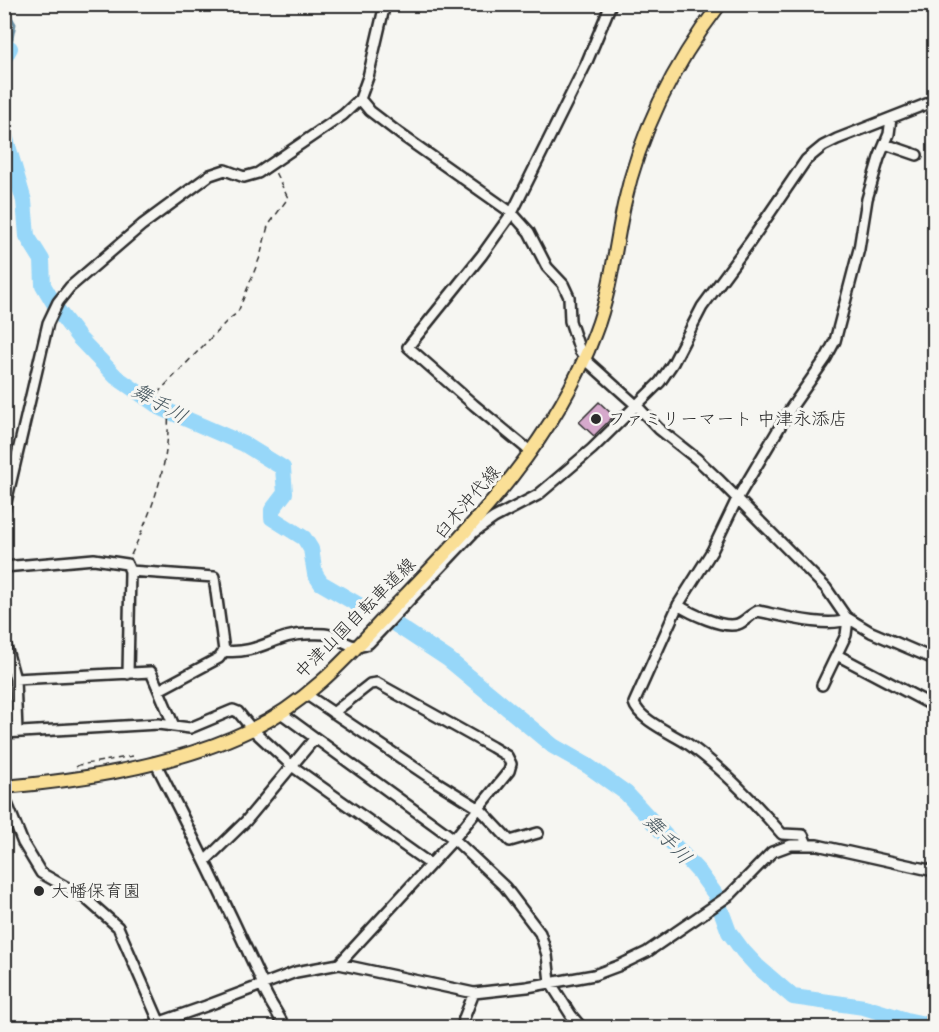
<svg xmlns="http://www.w3.org/2000/svg" width="939" height="1032" viewBox="0 0 939 1032" font-family="Mynerve,'Klee One',sans-serif">
<rect width="100%" height="100%" fill="#f6f6f2"/>
<filter id="ink" filterUnits="userSpaceOnUse"><feTurbulence type="fractalNoise" baseFrequency=".0167" numOctaves="2"/><feDisplacementMap in="SourceGraphic" scale="12" xChannelSelector="R" yChannelSelector="G"/><feConvolveMatrix kernelMatrix="1 2 1 2 8 2 1 2 1" color-interpolation-filters="sRGB"/></filter>
<g filter="url(#ink)">
<g fill="none" stroke-linecap="round" stroke-linejoin="round">
<path stroke="#6c92a7" stroke-width="3" d="M4,5L15,24L10,48"/>
<path stroke="#97d7f9" stroke-width="16" d="M4,59L10,48
M4,132L24,201L27,236L42,260L43,285L59,312L79,338L116,377L161,408L244,444L283,468L285,493L272,510V518L304,538L311,549L315,574L321,583L364,608
M395,624L448,659L553,746L588,766L626,793L699,872L715,894L729,932L743,951L757,966L793,997L864,1007L906,1020L934,1026"/>
</g>
<path fill="#d6a9cc" stroke="#2b2b2b" stroke-width="1.5" d="M599,402L614,416L594,436L579,422Z"/>
<g fill="none" stroke-linecap="round" stroke-linejoin="round">
<defs>
<path id="minor" d="M360,99L370,111L400,134L512,213L529,232L547,267L563,284L569,297L570,321L580,351L588,362L637,406L659,429L697,459L718,479L826,588L846,617L871,632L934,659
M885,144L917,155
M531,452L474,405L408,347L482,255L512,213L586,64L611,4
M4,511L48,323L58,302L70,287L142,225L210,175L225,170L244,177L258,173L343,115L360,99L368,77L385,4
M4,567L94,559L127,564L130,571L128,674
M130,571L214,577L224,651L219,658L159,690
M678,605C690,613 723,629 738,624C746,621 750,614 758,611C779,615 830,629 848,619L846,635L822,685
M4,639L15,679L17,732
M224,651C258,655 276,634 306,634C314,634 322,633 330,635C343,640 355,652 369,643L474,532L494,518L538,495L592,449L660,382L673,363L702,307L750,242L806,160L823,146L837,139L934,101
M837,655L928,703H934
M15,679L151,672L174,726
M307,695L435,781L480,809L510,841L538,833
M281,713L454,839L505,887L540,933L547,955L550,982L571,1015L582,1028
M333,713L370,684L377,683L492,747L507,756L511,764L509,771L454,839L339,964
M4,733L158,724L190,728L233,710L238,712L252,729L292,766L430,864
M155,762C192,834 227,906 261,980C262,992 279,1014 285,1028
M4,787L6,801L23,843L41,873L84,897L118,927L162,1028
M807,844L803,835L782,834C756,804 720,766 688,744C673,734 639,720 634,703L678,605L712,551L737,499L791,408L826,358L835,341L859,249L867,199L879,158L889,134L891,118
M205,861L246,821L315,738
M143,1028L206,1006L296,972L339,964L474,993L527,987L594,975L618,966L647,952L730,895L772,852L791,845H817L934,871
M463,1028L464,1018L474,993"/>
<path id="major" d="M4,787C84,780 177,765 250,730C310,702 352,652 397,604C475,523 555,441 595,333C611,292 615,247 624,205C640,132 675,63 720,4"/>
</defs>
<use href="#minor" stroke="#2b2b2b" stroke-width="14"/>
<use href="#major" stroke="#2b2b2b" stroke-width="16"/>
<path stroke="#2b2b2b" stroke-width="1.5" stroke-dasharray="6 4.5" stroke-linecap="butt" d="M131,555C153,509 171,460 168,409L152,399L227,321L238,312L260,257L268,226L288,198L275,172
M76,767L79,765L133,756"/>
<use href="#minor" stroke="#f6f6f2" stroke-width="9"/>
<use href="#major" stroke="#fadf96" stroke-width="12"/>
</g>
</g>
<g fill="#2b2b2b" stroke="#f6f6f2" stroke-width="2">
<circle cx="596" cy="419" r="6"/>
<circle cx="39" cy="891" r="6"/>
</g>
<g text-anchor="middle" stroke-width="6" stroke-linejoin="round" paint-order="stroke">
<g font-size="18" fill="#2b2b2b" stroke="#f6f6f2" text-anchor="start">
<text x="608" y="425">ファミリーマート 中津永添店</text>
<text x="51" y="897">大幡保育園</text>
</g>
<g font-size="18" fill="#2b2b2b" stroke="#f6f6f2">
<text transform="translate(467 502) rotate(-49)" y="6">臼木沖代線</text>
<text transform="translate(355 618) rotate(-45)" y="6">中津山国自転車道線</text>
</g>
<g font-size="20" font-style="italic" fill="#46565e" stroke="#f6f6f2">
<text transform="translate(160 403) rotate(30)" y="7">舞手川</text>
<text transform="translate(668 839) rotate(47)" y="7">舞手川</text>
</g>
</g>
<rect width="939" height="1032" fill="none" stroke="#f6f6f2" stroke-width="24"/>
<rect x="12" y="12" width="915" height="1008" fill="none" stroke="#2b2b2b" stroke-width="2" filter="url(#ink)"/>
</svg>
